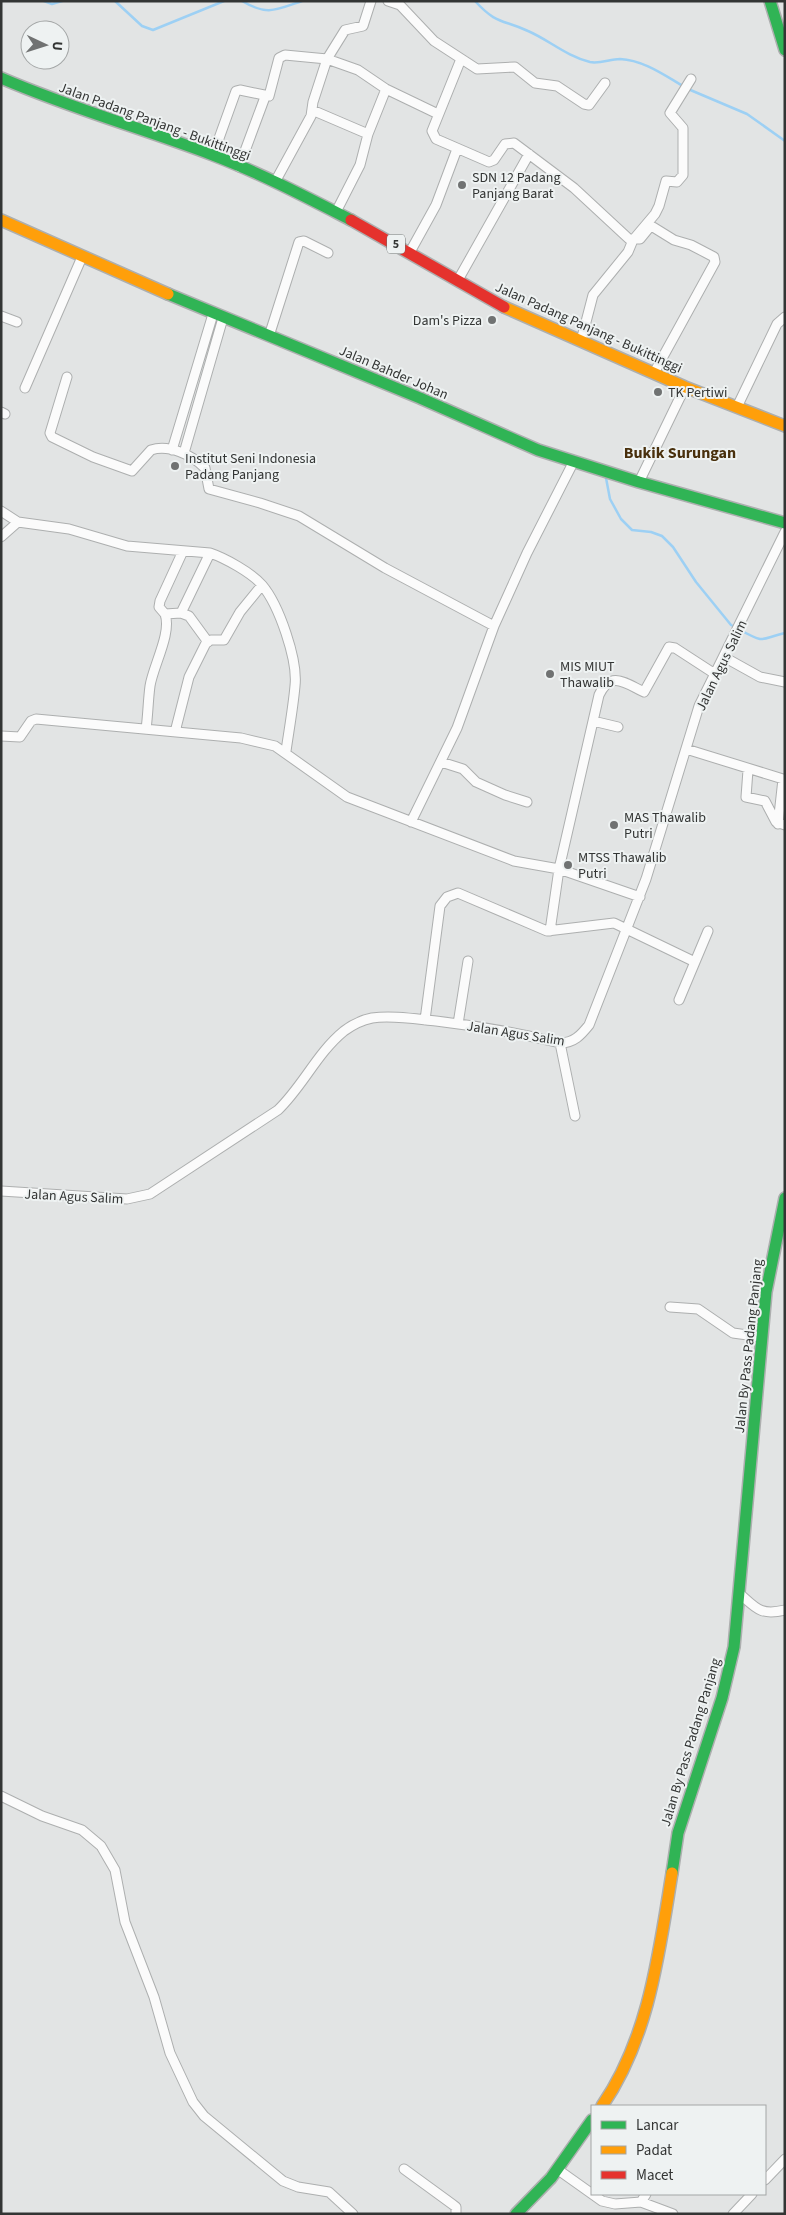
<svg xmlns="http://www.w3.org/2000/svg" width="786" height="2215" viewBox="0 0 786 2215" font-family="'Source Sans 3',sans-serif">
<rect width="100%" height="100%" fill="#e2e4e4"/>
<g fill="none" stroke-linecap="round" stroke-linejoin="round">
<path stroke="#9dd0f4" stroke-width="2.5" d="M44,1L52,4L62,1
M115,1L142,26L153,30L224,1
M242,1C267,16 276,10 302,1
M475,1C497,25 502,19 528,31C549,40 566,56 590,62C600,64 610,59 620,59C643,60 664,75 683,86
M688,89L747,114L785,141
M606,478L610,499L621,519L632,530L651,532L662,536L673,547L696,582L731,625L735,627
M740,630C766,644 759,639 785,633"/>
<defs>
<path id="street" d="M388,1L400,5L434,41L477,69L515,67L535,83L557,86L584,104L589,105L605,83
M461,59L432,131L436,139L489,162L494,160L505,144L514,143L574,188L629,239H640L649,228L653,227L674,240L691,245L714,257L715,262L654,373
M312,110L368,134
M213,155L236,91L240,90L269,96L279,58L285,55L327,59L358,70L386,89L438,114
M239,167L265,97
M275,182L311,116L313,102L327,59L345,30L363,26L371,1
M336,212L360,165L368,134L386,89
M410,252L436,205L457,149
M458,280L529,154
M1,316L17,322
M269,336L299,242L304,241L328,253
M581,341L593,295L628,252L633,240L655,214L659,206L666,181L677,182L683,175V128L670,113L691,79
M67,377L50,433L52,437L93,457L132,471L151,450C169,444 192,455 205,468L209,489L260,503L299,516L385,568L494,626
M25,388L82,257
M737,407L777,324L785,317
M1,412L5,414
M172,450L213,314
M184,453L223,318
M639,482L685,387
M1,511L18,522
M1,537L18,522L69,529L127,546L210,553C225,558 252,573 262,585C279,605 298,660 295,686C293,708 289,730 286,751
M183,551L160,601L159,607L165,614L181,613L210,553
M181,613L189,616L208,642
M724,657L760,677L785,682
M593,721L618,727
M146,729C148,715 148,701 150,686C153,666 172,633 165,614
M175,732L189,677L206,643L211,640H224L240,612L262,585
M1,736L20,737L31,721L36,719L241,738L275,746L347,797L514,861L559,869L640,897
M686,749L783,779L778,824
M441,762L463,769L476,782L505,795L527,802
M748,770L746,797L765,801L776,822L785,825
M411,822L457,728L494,626L527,553L574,461
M550,931L559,869L599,695C611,670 625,683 644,692L669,647L675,648L715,674
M679,1000L708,931
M425,1020L440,906L447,897L458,893L547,931L614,923L695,962
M458,1024L468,961
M560,1043L575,1116
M1,1191L127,1199L150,1194L278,1110C303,1086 317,1053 344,1031C352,1025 362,1020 372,1018C392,1015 416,1019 436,1021C479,1026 519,1033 560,1043C574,1043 581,1035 589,1025L646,879L699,706L785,532
M670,1307L698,1309L733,1333L762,1337
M739,1593C756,1608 760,1616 785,1610
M1,1796L42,1816L82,1830L101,1846L115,1870L125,1922L154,1997L170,2053L193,2102L204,2116L283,2181L298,2187L329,2192L353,2214
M404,2169L452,2204L456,2207V2214
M557,2169L602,2201L615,2204L641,2202L673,2214
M765,2180L785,2159
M641,2202L646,2194
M733,2214L752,2194"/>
<path id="fast" d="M770,1L785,50
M1,78C70,108 142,128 213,155C260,173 306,197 351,220
M168,294L420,398L538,450L639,482L785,523
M672,1873L678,1833L722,1698L734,1647L766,1292L785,1198
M516,2214L551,2178L592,2120"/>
<path id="slow" d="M1,220L168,294
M504,307L685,387L785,426
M602,2106C649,2038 659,1953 672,1873"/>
<path id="jam" d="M351,220L504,307"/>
</defs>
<use href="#street" stroke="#adafaf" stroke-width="11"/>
<use href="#fast" stroke="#adafaf" stroke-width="14"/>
<use href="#slow" stroke="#adafaf" stroke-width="14"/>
<use href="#jam" stroke="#adafaf" stroke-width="14"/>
<use href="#street" stroke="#fbfbfb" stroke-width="9"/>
<use href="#fast" stroke="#30b455" stroke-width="11"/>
<use href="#slow" stroke="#ff9f0a" stroke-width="11"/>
<use href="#jam" stroke="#e5322d" stroke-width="11"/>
</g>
<g fill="#707272" stroke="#eef2f2" stroke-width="2">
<circle cx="462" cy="185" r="5"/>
<circle cx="492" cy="320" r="5"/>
<circle cx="658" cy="392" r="5"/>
<circle cx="175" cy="466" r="5"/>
<circle cx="550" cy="674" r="5"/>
<circle cx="614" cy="825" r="5"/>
<circle cx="568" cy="865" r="5"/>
</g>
<g text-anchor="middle" stroke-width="4" stroke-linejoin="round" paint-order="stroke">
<rect fill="#eef2f2" stroke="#6b6e6d" stroke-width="1" x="387" y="234.5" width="18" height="19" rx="4"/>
<g font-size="12" font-weight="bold" fill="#333534">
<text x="396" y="248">5</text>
</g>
<g font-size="14" fill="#333534" stroke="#eef2f2">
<text transform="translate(155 121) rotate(20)" y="5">Jalan Padang Panjang - Bukittinggi</text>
<text transform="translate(589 327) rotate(24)" y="5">Jalan Padang Panjang - Bukittinggi</text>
<text transform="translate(394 372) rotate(23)" y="5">Jalan Bahder Johan</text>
<text transform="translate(721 665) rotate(-64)" y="5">Jalan Agus Salim</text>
<text transform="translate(516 1033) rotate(9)" y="5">Jalan Agus Salim</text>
<text transform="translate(74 1196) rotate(3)" y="5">Jalan Agus Salim</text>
<text transform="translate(748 1346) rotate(-84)" y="5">Jalan By Pass Padang Panjang</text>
<text transform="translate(690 1742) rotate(-73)" y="5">Jalan By Pass Padang Panjang</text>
</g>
<g font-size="14" fill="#333534" stroke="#eef2f2" text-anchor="start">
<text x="472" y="182">SDN 12 Padang<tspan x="472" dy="16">Panjang Barat</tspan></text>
<text x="482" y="325" text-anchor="end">Dam's Pizza</text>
<text x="668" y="397">TK Pertiwi</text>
<text x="185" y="463">Institut Seni Indonesia<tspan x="185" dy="16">Padang Panjang</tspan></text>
<text x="560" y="671">MIS MIUT<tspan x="560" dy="16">Thawalib</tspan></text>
<text x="624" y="822">MAS Thawalib<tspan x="624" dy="16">Putri</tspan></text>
<text x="578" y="862">MTSS Thawalib<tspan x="578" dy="16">Putri</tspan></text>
</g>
<g font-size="16" font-weight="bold" fill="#49300d" stroke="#eef2f2">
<text x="680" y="458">Bukik Surungan</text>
</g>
</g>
<rect width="786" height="2215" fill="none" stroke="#333534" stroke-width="5"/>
<rect x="591" y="2105" width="175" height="90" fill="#eef2f2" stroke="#a3a6a6"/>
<rect x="601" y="2121" width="25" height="8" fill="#30b455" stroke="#a3a6a6"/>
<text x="636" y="2130" font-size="15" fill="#333534">Lancar</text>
<rect x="601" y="2146" width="25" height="8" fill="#ff9f0a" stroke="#a3a6a6"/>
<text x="636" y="2155" font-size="15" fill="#333534">Padat</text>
<rect x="601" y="2171" width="25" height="8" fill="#e5322d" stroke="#a3a6a6"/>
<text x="636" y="2180" font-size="15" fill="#333534">Macet</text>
<g transform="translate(45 45) rotate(94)"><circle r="24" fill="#eef2f2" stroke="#a3a6a6"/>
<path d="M0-4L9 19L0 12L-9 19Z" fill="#707272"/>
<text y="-8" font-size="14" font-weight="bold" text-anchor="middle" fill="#333534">U</text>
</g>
</svg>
